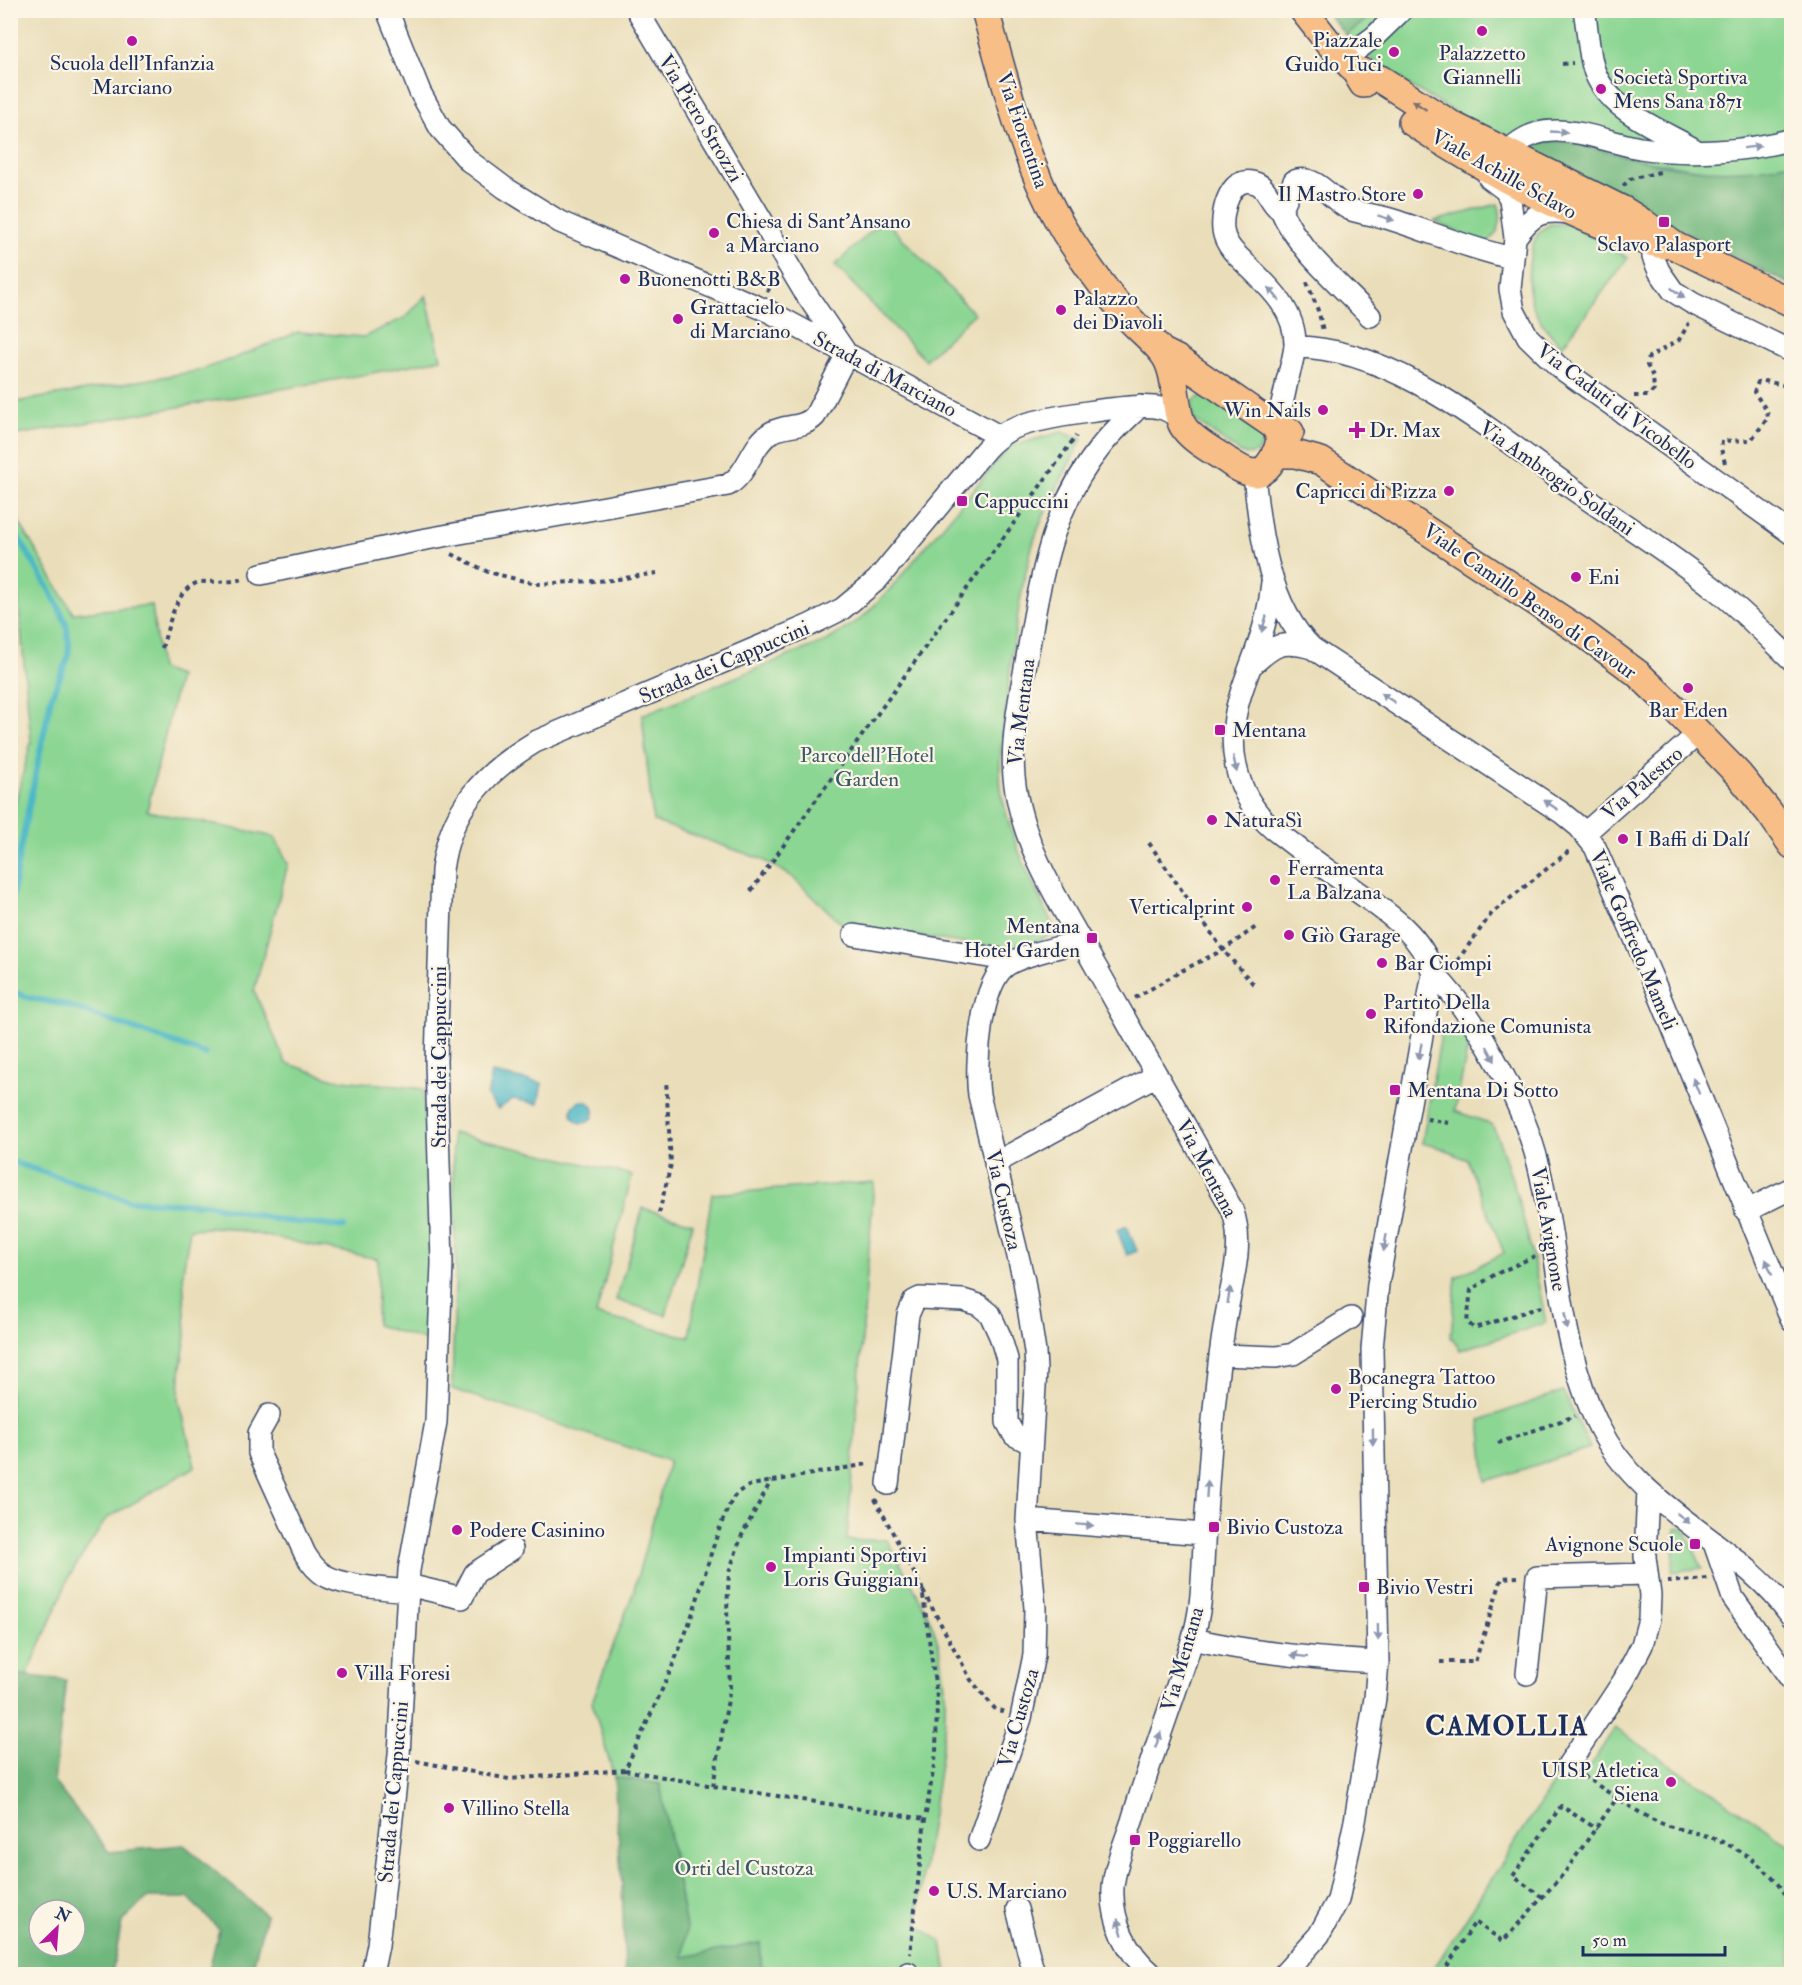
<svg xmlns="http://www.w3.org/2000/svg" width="1802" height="1985" viewBox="0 0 1802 1985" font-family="'IM FELL Double Pica',serif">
<rect width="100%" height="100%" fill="#fcf5e5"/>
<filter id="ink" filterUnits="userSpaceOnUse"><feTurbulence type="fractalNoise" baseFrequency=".0167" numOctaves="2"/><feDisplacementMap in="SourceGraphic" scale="12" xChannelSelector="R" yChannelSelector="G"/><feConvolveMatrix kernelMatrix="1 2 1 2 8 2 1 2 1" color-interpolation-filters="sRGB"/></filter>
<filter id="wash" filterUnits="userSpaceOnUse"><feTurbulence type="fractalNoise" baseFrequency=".008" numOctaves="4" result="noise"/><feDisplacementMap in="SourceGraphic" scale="24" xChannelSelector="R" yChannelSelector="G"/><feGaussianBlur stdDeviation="1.35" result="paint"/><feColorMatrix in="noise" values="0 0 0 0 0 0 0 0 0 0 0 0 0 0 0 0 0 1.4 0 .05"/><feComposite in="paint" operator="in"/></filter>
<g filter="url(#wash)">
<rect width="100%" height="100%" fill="#eadeba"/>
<path fill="#8bd693" stroke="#538278" stroke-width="1.5" d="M1378,11H1791V163L1757,170L1710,171L1635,159L1521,151L1383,70L1346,35Z
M1498,204C1504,219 1499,234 1486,244L1469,239L1435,221Z
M884,219L974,314L925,360L835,265Z
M1551,224H1567L1628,258L1562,346C1534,319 1524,298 1530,258C1533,242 1536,231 1551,224Z
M426,295L441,359L362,375L11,436V403L197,371L235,358L298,332L364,337L406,317Z
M1204,396L1212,399L1260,433C1266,448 1256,458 1241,453L1193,419C1191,407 1189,398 1204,396Z
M1061,432L1082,439C1065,474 1043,510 1032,547C1018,599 1012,652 1006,705C1003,735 997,766 1002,796C1012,845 1035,888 1056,932L1015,951L850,926L840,922L790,875L761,859L653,821L642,715L828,640L861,619L892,587L1009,447Z
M10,507L73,613L152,605L160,669L179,676L147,811L275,837L288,864L254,991L286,1063L334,1079L423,1089L432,1262L430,1342L376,1325L378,1259L222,1227L190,1229L183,1272L186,1336L180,1373L179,1399L195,1467L106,1519L70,1575L27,1676L10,1674V873L12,816L31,742L14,550L11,543Z
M1448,1026C1459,1026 1463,1033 1469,1042L1455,1111L1492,1124C1519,1188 1533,1255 1546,1323L1460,1350L1451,1337L1456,1277L1504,1253L1467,1160L1441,1148L1422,1143L1441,1035Z
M452,1133L632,1175L596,1315L689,1337L712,1194L874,1182L847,1540H887C903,1570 930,1611 938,1643C954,1702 940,1762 931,1821C925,1855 921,1890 917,1925L942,1942L947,1974H762L760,1943L683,1958L686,1928L660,1784L614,1777L592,1702L633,1593L669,1461L452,1389L456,1260Z
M643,1208L693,1223L666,1315L616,1300Z
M1563,1391L1590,1448L1486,1481L1480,1420Z
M1680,1527L1685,1530L1702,1568L1672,1572L1676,1529Z
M1615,1728L1734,1807L1791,1847V1974H1430L1560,1773L1578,1784Z"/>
<path fill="#70b77d" stroke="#46736e" stroke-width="1.5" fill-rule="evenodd" d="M1325,11H1378L1346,35Z
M1546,141C1577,141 1605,152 1636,159C1687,172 1740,175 1791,163V285L1521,151L1532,144Z
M11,1674L66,1680L54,1782L109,1852L184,1845L266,1915L251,1974H208L219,1929L188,1898H147L122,1922L112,1974H11ZM39,1910H75V1946H39Z
M614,1777L660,1784L686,1928L683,1957L760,1943L762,1974H625L622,1886Z"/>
<path fill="#4bb7c6" stroke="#337392" stroke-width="1.5" d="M492,1073L542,1083L538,1104L513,1099L498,1109L487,1096Z
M572 1112a11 11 0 1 1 22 0a11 11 0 1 1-22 0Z
M1127,1226L1137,1251L1127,1255L1117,1230Z"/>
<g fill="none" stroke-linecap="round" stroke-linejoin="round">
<path stroke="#4bb7c6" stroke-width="6" d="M10,523L52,594L66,623L69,643L68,658L51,698L19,855L10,909
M10,991L30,998L66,1005L205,1054
M10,1161L130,1201L206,1204L284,1221L344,1227"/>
</g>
</g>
<g filter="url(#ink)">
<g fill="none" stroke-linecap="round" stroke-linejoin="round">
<defs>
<path id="minor" d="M387,10L420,92L440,128L469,161L505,188L560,222L770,312L999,436
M637,10L802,288L844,350
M1584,10C1588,30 1588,51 1594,70C1608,111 1660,129 1694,149
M1344,59L1374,37L1402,10
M1497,158C1505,156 1509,151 1515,145C1526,136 1540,131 1554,131C1582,130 1612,143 1640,148C1686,155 1747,152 1792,139
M1489,178L1505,190L1510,199L1515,238L1510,289L1514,311L1528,337L1559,367L1792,534
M1280,208C1298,251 1339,283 1370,316
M1661,234L1653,243V257L1659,271L1673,291L1692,303L1792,352
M1515,238C1531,215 1541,209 1569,213
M1295,347C1394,347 1492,432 1570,487C1618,521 1669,552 1715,589C1742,610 1767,636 1792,660
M1140,406C1127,419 1113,431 1102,445C1056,502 1043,563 1031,634C1024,678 1010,733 1014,777C1021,847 1063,908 1096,967C1141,1048 1187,1128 1232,1209C1245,1243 1232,1281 1226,1316C1214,1386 1210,1457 1205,1528C1202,1565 1204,1605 1192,1641C1173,1701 1150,1760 1132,1821C1125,1842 1115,1865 1113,1887C1111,1921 1127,1953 1152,1974
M1273,425C1281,412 1284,396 1287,381C1290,370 1294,357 1295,345C1296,304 1258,278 1233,251C1228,245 1224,238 1223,230C1221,212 1230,171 1258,184C1267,188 1270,202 1278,208L1283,206L1294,181C1316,173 1332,201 1349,209C1362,214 1376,215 1390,219C1431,232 1470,249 1512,258
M1254,473C1259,530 1269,607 1312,648L1562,813L1579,827L1595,847L1656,987L1792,1321
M261,574L421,540L728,485C749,473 751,444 772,432C786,424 803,429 815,416L847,354
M1272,582C1271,594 1269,606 1266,618C1260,644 1249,668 1241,693C1225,742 1233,794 1273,829C1295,846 1317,863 1340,879C1375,905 1420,929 1433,973L1378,1284L1372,1349L1378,1662L1375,1698L1355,1821L1338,1900L1319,1935L1284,1974
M1252,665C1275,644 1282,640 1312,648
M1585,833L1699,733
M854,935L1013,961
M1433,973C1480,1020 1527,1110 1541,1176C1559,1259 1560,1349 1599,1427C1641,1511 1739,1542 1792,1617
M995,1163L1157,1075
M1746,1211L1792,1188
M1220,1355L1276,1357L1293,1354L1351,1318
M269,1415L259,1433V1453L305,1554C310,1562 316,1570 324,1575C344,1587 384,1588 407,1591
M888,1484L908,1315L914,1301L920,1298L963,1300L979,1305L990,1314L1000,1336L1007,1359V1422L1014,1435L1024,1440L1031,1441
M1027,1520L1204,1534
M1714,1543L1733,1598L1792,1681
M408,1585L462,1598L475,1573L512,1549
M1193,1639C1254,1653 1316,1659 1378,1662
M1527,1674L1537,1577L1646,1574
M1568,1765L1624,1680L1642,1645L1649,1619L1650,1595L1645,1557L1648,1491
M979,1840L1021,1718L1034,1655L1035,1608L1027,1520L1036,1370L1035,1352L1024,1281L979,1095C975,1065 980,983 1007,965C1023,954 1062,947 1082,941
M1017,1909L1034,1974
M908,1973V1974
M372,1974L378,1945L399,1755L409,1570L436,1422L442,1263L436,1061L442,870C450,809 483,773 535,742L810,625L842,609L877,580L985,450C994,440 1002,433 1014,428C1038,418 1137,402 1160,408C1168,410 1174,414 1180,419"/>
<path id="major" d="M985,10C1006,84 1025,167 1065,232C1084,261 1104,290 1127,316C1138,329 1152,339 1162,352C1180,373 1172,413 1185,429C1195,442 1215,452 1228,461C1237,467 1247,474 1257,473C1269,471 1281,448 1279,436C1278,432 1276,428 1273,425
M1303,10L1329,43L1354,69L1363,84
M1354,69L1380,79L1452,125L1623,210L1645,224L1675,246L1792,303
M1412,122C1472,162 1537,198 1603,225C1623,233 1643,242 1665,245
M1163,352L1177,359L1273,425L1290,432
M1275,454H1295L1321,461L1583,633L1637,673L1676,710L1739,775L1769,812L1792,845"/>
</defs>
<use href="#minor" stroke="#3a496c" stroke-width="24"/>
<use href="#major" stroke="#3a496c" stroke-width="30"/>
<path stroke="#3a496c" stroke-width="4" stroke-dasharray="4.5 4.5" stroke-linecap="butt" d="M1562,64L1573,63
M1623,186L1630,179L1660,172
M1307,282L1319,313L1323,331
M767,292L776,278
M1634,396H1648L1654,390L1653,377L1647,365L1649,357L1679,340L1689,323
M1725,463L1721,449L1722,441L1751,440L1768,418L1767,411L1754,392L1758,382L1765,381L1792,387
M452,554L488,572L536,584L612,580L657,573
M162,648C168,629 176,585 201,582C215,581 229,583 243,579
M1149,843L1223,950L1256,987
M751,891L1076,436
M1452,968L1492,913L1569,851
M1135,998L1183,970L1223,950L1256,927
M1427,1119L1449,1123
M659,1213L671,1164L666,1080
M1535,1256L1494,1275L1471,1290L1467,1322L1474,1328L1544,1306
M1498,1443L1575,1416
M875,1499L922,1588L937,1698L936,1754L925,1819L910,1954
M1667,1582L1708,1579
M923,1591L971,1680L996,1710L1001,1712L1002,1709
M1440,1662H1475L1502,1578L1518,1577
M416,1761L509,1779L625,1770C648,1719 674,1668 692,1615C705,1578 713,1538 731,1502C735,1493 742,1489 751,1485L868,1464
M625,1770L713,1786L925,1819
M1583,1776C1608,1791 1632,1810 1658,1822C1674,1829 1691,1831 1707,1836C1743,1848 1772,1871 1792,1904
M713,1786L730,1688L727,1610L729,1572L742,1535L771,1481
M1542,1897L1513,1876L1561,1806L1597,1829
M1442,1974L1475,1922L1503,1941L1565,1872L1617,1798"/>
<use href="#minor" stroke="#fff" stroke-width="21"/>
<use href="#major" stroke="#f7be87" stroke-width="27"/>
</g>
<defs><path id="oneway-solid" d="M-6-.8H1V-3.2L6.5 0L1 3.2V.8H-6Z" transform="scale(1.5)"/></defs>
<use fill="#7e6f70" href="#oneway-solid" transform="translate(1419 105) rotate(-147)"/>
<g fill="#8d97ae">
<use href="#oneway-solid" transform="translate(1559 132) rotate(3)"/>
<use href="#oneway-solid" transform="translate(1752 147) rotate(-7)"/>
<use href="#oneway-solid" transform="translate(1386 218) rotate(17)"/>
<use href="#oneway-solid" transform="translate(1678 293) rotate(36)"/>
<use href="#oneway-solid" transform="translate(1274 294) rotate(-130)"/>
<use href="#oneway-solid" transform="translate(1264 624) rotate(107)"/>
<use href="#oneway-solid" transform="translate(1388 698) rotate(-147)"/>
<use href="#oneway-solid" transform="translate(1235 764) rotate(78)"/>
<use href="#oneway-solid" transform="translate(1551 805) rotate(-146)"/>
<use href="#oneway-solid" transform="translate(1420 1051) rotate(101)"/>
<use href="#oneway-solid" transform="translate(1491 1054) rotate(62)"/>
<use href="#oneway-solid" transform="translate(1696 1086) rotate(-112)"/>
<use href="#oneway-solid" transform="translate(1385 1243) rotate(100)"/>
<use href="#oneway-solid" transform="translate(1769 1267) rotate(-112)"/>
<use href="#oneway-solid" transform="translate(1229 1295) rotate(-80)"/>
<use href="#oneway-solid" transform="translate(1566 1321) rotate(79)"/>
<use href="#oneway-solid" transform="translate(1373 1437) rotate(89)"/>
<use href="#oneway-solid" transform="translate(1207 1489) rotate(-86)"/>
<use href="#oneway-solid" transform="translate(1683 1518) rotate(38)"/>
<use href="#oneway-solid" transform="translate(1085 1525) rotate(4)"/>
<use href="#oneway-solid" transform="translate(1378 1632) rotate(89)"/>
<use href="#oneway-solid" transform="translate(1299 1656) rotate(-173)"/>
<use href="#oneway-solid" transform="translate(1158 1740) rotate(-71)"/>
<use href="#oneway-solid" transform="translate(1120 1927) rotate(-107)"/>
</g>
</g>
<g fill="#b5179e" stroke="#fcf5e5" stroke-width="2">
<circle cx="1482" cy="31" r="6"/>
<circle cx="132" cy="41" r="6"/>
<circle cx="1394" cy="52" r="6"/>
<circle cx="1601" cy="89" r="6"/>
<circle cx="1418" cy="194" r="6"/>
<rect x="1658" y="216" width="12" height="12" rx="3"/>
<circle cx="714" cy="233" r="6"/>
<circle cx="625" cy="279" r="6"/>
<circle cx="1061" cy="310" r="6"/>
<circle cx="678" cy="319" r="6"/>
<circle cx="1323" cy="410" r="6"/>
<path d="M1354 421h6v6h6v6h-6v6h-6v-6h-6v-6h6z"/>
<circle cx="1449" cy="491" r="6"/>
<rect x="956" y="495" width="12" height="12" rx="3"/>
<circle cx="1576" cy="577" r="6"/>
<circle cx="1688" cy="688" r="6"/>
<rect x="1214" y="724" width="12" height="12" rx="3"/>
<circle cx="1212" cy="820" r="6"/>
<circle cx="1623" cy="839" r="6"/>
<circle cx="1275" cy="880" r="6"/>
<circle cx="1247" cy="907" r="6"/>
<circle cx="1289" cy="935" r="6"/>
<rect x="1086" y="932" width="12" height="12" rx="3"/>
<circle cx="1382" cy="963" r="6"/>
<circle cx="1371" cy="1014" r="6"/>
<rect x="1389" y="1084" width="12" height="12" rx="3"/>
<circle cx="1336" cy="1389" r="6"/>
<rect x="1208" y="1521" width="12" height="12" rx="3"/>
<circle cx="457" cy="1530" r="6"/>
<rect x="1689" y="1538" width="12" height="12" rx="3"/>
<circle cx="771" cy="1567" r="6"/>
<rect x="1358" y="1581" width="12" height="12" rx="3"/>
<circle cx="342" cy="1673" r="6"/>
<circle cx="1671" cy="1782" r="6"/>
<circle cx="449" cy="1808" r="6"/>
<rect x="1129" y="1834" width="12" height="12" rx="3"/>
<circle cx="934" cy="1891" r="6"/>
</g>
<g text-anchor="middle" stroke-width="4.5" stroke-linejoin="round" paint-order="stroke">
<g font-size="21" fill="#1b2f5e" stroke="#fcf5e5" text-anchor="start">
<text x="1382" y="47" text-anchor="end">Piazzale<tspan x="1382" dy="24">Guido Tuci</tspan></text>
<text x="1482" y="60" text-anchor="middle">Palazzetto<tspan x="1482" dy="24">Giannelli</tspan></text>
<text x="132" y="70" text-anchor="middle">Scuola dell'Infanzia<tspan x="132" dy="24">Marciano</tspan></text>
<text x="1613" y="84">Società Sportiva<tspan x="1613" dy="24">Mens Sana 1871</tspan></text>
<text x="1406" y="201" text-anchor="end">Il Mastro Store</text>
<text x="726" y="228">Chiesa di Sant'Ansano<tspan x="726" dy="24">a Marciano</tspan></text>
<text x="1664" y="251" text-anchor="middle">Sclavo Palasport</text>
<text x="637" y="286">Buonenotti B&amp;B</text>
<text x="1073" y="305">Palazzo<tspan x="1073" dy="24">dei Diavoli</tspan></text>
<text x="690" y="314">Grattacielo<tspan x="690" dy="24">di Marciano</tspan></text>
<text x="1311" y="417" text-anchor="end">Win Nails</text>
<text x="1369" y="437">Dr. Max</text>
<text x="1437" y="498" text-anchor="end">Capricci di Pizza</text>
<text x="974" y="508">Cappuccini</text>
<text x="1588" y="584">Eni</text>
<text x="1688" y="717" text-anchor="middle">Bar Eden</text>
<text x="1232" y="737">Mentana</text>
<text x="1224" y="827">NaturaSì</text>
<text x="1635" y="846">I Baffi di Dalí</text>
<text x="1287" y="875">Ferramenta<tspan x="1287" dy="24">La Balzana</tspan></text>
<text x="1235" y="914" text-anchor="end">Verticalprint</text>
<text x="1080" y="933" text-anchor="end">Mentana<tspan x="1080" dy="24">Hotel Garden</tspan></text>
<text x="1301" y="942">Giò Garage</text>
<text x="1394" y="970">Bar Ciompi</text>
<text x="1383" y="1009">Partito Della<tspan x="1383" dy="24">Rifondazione Comunista</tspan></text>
<text x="1407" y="1097">Mentana Di Sotto</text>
<text x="1348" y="1384">Bocanegra Tattoo<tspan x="1348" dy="24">Piercing Studio</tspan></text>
<text x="1226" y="1534">Bivio Custoza</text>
<text x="469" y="1537">Podere Casinino</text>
<text x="1683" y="1551" text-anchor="end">Avignone Scuole</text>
<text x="783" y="1562">Impianti Sportivi<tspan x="783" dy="24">Loris Guiggiani</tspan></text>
<text x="1376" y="1594">Bivio Vestri</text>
<text x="354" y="1680">Villa Foresi</text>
<text x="1659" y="1777" text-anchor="end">UISP Atletica<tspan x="1659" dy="24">Siena</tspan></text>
<text x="461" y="1815">Villino Stella</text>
<text x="1147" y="1847">Poggiarello</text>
<text x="946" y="1898">U.S. Marciano</text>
</g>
<g font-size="21" fill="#1b2f5e" stroke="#fcf5e5">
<text transform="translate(701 118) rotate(59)" y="7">Via Piero Strozzi</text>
<text transform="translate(1023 130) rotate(71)" y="7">Via Fiorentina</text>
<text transform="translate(1504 174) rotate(29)" y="7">Viale Achille Sclavo</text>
<text transform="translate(885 374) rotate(28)" y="7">Strada di Marciano</text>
<text transform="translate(1617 406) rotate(37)" y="7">Via Caduti di Vicobello</text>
<text transform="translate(1557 478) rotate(35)" y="7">Via Ambrogio Soldani</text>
<text transform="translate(1530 601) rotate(35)" y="7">Viale Camillo Benso di Cavour</text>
<text transform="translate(724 662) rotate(-23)" y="7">Strada dei Cappuccini</text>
<text transform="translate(1021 712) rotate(-83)" y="7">Via Mentana</text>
<text transform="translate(1642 783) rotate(-41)" y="7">Via Palestro</text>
<text transform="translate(1634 940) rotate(67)" y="7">Viale Goffredo Mameli</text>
<text transform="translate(439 1057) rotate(-90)" y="7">Strada dei Cappuccini</text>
<text transform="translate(1207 1168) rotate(62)" y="7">Via Mentana</text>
<text transform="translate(1004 1200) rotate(77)" y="7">Via Custoza</text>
<text transform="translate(1549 1229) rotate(80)" y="7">Viale Avignone</text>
<text transform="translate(1182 1659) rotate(-74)" y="7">Via Mentana</text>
<text transform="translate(1018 1718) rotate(-74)" y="7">Via Custoza</text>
<text transform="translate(393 1792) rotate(-85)" y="7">Strada dei Cappuccini</text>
</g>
<g font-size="21" fill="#37596b" stroke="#fcf5e5">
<text x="867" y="762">Parco dell'Hotel<tspan x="867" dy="24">Garden</tspan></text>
<text x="744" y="1875">Orti del Custoza</text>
</g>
<g font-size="27" font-weight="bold" letter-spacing="1.5" fill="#1b2f5e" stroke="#fcf5e5">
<text x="1507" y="1735">CAMOLLIA</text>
</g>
</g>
<rect width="1802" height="1985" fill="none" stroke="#fcf5e5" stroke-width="36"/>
<g transform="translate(57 1928) rotate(25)"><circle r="28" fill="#fcf5e5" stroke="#a2a6af" stroke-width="1.5"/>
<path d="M0-4.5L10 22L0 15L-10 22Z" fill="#b5179e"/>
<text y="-9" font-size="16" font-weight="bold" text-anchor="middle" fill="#1b2f5e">N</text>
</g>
<path d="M1583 1946v9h142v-9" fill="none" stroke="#1b2f5e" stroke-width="3"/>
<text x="1592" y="1946" font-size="18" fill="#1b2f5e" stroke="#fcf5e5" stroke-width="4.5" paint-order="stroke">50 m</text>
</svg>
